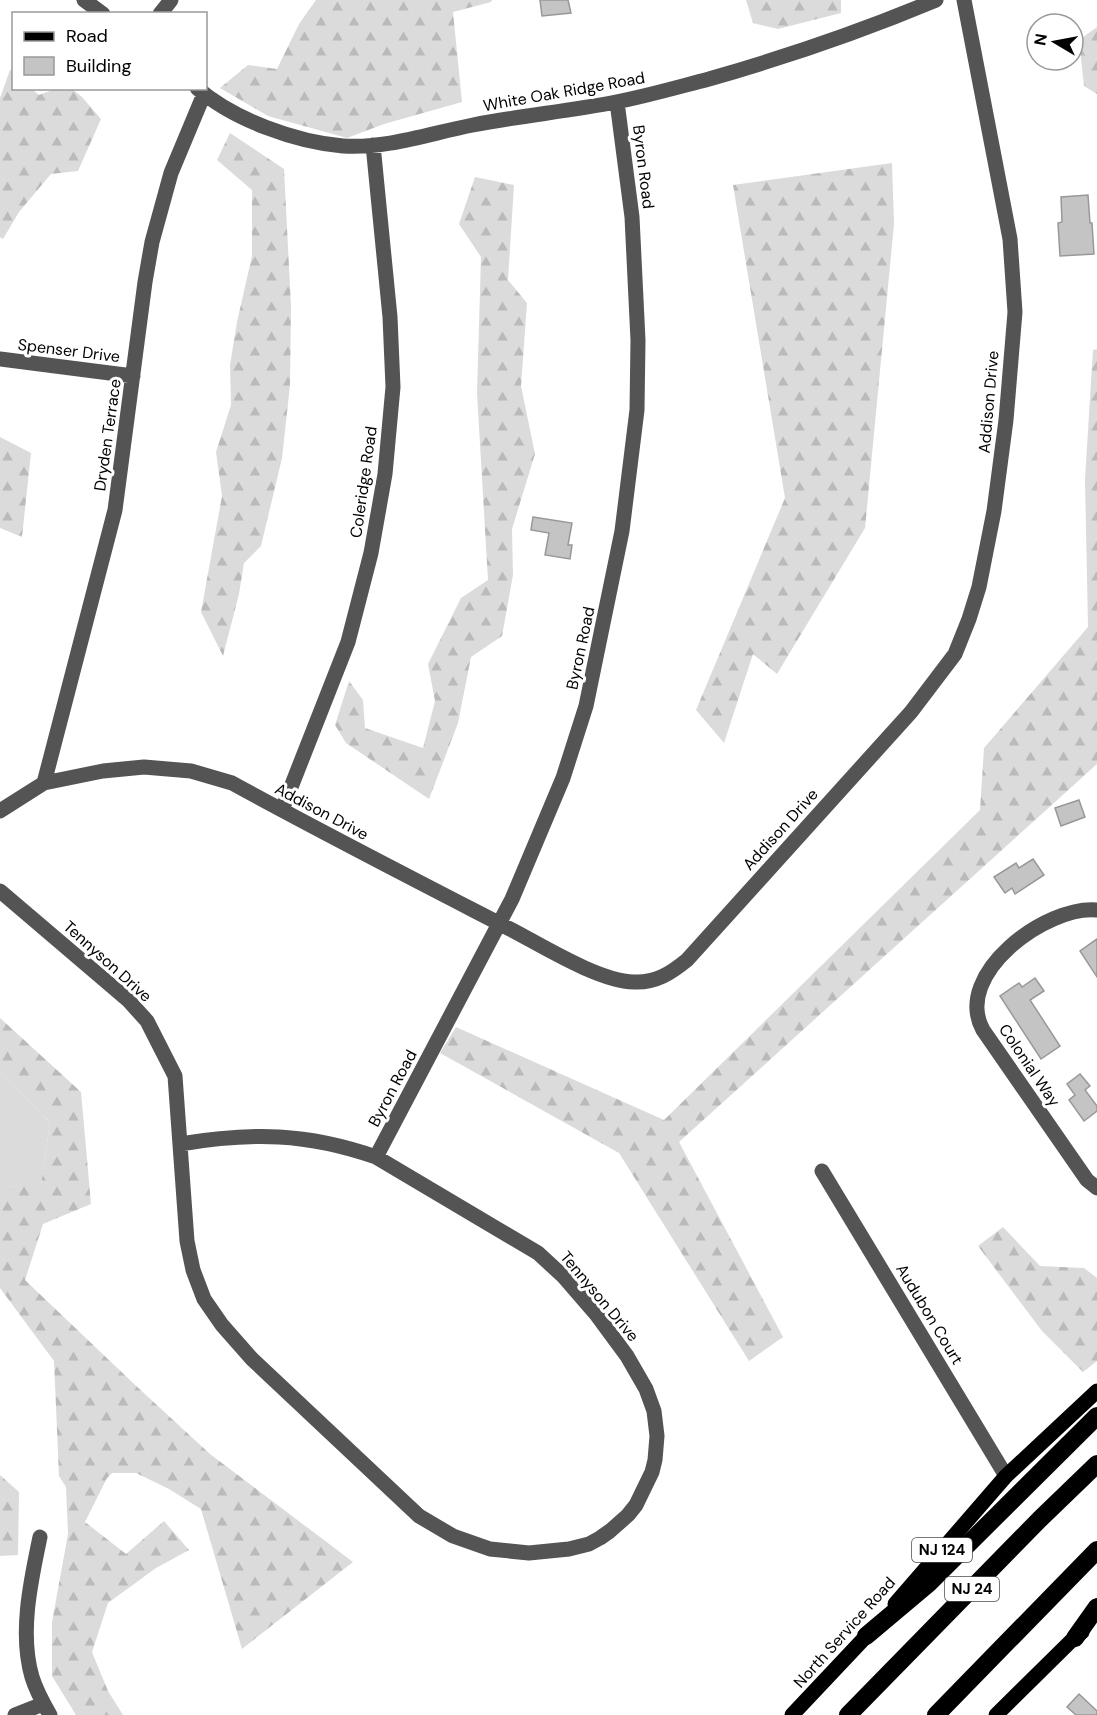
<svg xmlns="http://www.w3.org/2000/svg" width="1097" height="1715" viewBox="0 0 1097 1715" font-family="'DM Sans',sans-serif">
<defs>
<pattern id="forest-firs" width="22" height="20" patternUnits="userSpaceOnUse" patternTransform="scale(1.5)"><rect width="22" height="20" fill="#dbdbdb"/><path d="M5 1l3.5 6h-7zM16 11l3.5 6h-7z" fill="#bababa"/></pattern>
</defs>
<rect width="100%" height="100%" fill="#fff"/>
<path fill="#dbdbdb" d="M0,1071L50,1122L41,1186L0,1187Z"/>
<path fill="url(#forest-firs)" d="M316,0H492L491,2L453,12L462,102L384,124L347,138L268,116L220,88L248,65L277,69L299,24Z
M746,0H841V13L778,29L753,23Z
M1097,27V94L1084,86L1079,40Z
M10,70L13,73L14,88L32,89L39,95L55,89H72L82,97L101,119L78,171L51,174L19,212L3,239L0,237V98Z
M230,133L284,169L291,306L290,385L282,458L261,546L244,563L239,594L223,656L201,612L222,496L216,452L231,405L230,365L237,322L252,256V190L217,160Z
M892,163L894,224L865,528L777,674L753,654L724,743L696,710L785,498L733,185Z
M475,177L514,185L508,280L527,303L521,386L535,454L512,529L513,575L502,636L471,657L458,723L429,799L346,743L335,725L349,681L363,700L365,728L423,748L435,701L428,664L461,598L488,580L477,393L481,257L459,224Z
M1097,349V764L679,1142L783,1337L749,1361L619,1153L440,1053L456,1027L664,1120L980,810L984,748L1088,627L1085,479L1093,350Z
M0,437L31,453L22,537L0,528Z
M0,1018L81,1092L91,1204L43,1224L25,1280L133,1383L210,1454L353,1562L242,1649L201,1509L169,1489L136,1473H112L107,1478L85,1522L126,1554L164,1521L189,1550L156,1568L108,1603L92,1652L108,1691L123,1715H76L52,1676V1622L68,1534L66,1487L59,1476L54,1361L0,1288V1187L41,1185L50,1122L0,1071Z
M1003,1227L1040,1266L1084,1268L1097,1278V1361L1083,1372L1042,1331L978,1246Z
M0,1475L19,1492L18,1555L0,1556Z"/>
<path fill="#c4c4c4" stroke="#989898" stroke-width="1.5" d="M540,0H568L571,13L542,16Z
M1088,195L1090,223H1092L1094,254L1060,256L1058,223L1062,222L1061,197Z
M533,517L572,523L568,545H572L570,559L545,555L549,533L531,530Z
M1079,800L1085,817L1061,826L1055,808Z
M1033,859L1044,875L1015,894L1012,888L1005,893L994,877L1016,863L1019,868Z
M1097,939V977L1080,951Z
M1035,978L1044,991L1030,1000L1060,1046L1041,1059L1000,996L1019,983L1022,987Z
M1080,1074L1090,1086L1085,1090L1097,1106V1111L1084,1121L1069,1100L1075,1095L1067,1084Z
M1079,1694L1097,1711V1715H1076L1067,1707Z"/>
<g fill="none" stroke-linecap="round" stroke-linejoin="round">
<path stroke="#545454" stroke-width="15" d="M84,0L103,14
M160,14L171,0
M197,88C234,120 296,142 343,146C387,149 431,133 473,125C520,116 569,111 616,102C647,96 678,87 709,79C786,57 862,31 936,0
M0,359L133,376
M44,783L115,510L145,282L152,242L171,173L204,94
M282,810L348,642L371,553L385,474L393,387L390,317L373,145
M0,811L44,783L103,771L144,767L191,771L232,783C323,833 417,881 510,929C543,946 598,981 634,982C656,983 671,973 687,960L911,712L955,654L969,619L979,587L994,511L1006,420L1015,312L1010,239L964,0
M0,891L128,1000L147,1021L175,1076L187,1241L193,1270L204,1299L222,1325L252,1359L419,1516L453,1536L490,1549L529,1553L569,1549L589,1544L600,1538L610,1531L628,1515L636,1505L652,1472L655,1460L657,1436L654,1411L646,1389L627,1356L596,1314L564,1277L538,1253L376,1157C307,1133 252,1132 180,1144
M1097,910C1047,905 952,974 983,1030L1087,1180L1097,1188
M376,1157L512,899L563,778L586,706L622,531L637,410L638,340L632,217L617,102
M822,1171L1006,1476
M40,1537C31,1580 19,1633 32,1677C36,1690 43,1703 50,1715
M15,1715L43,1704"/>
<path stroke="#000" stroke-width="15" d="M895,1604L1006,1476L1097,1391
M792,1715L873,1629
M996,1715L1070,1642L1082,1632"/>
<path stroke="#000" stroke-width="18" d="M866,1636L929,1583L1097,1416
M1075,1638L1097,1607
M848,1715L1040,1519L1097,1464
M936,1715L1097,1550"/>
</g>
<g text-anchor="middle" stroke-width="6" stroke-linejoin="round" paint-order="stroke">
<g fill="#fff" stroke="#4c4c4c" stroke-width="1.5">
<rect x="912" y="1538" width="60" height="24" rx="4.5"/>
<rect x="945" y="1577" width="54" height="24" rx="4.5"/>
</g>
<g font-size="15" font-weight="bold" fill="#000">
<text x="942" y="1555">NJ 124</text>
<text x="972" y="1594">NJ 24</text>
</g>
<g font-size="16" fill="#000" stroke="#fff">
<text transform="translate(564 91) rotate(-10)" y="6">White Oak Ridge Road</text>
<text transform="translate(644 167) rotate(83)" y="6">Byron Road</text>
<text transform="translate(69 350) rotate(7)" y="6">Spenser Drive</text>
<text transform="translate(988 402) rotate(-85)" y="6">Addison Drive</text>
<text transform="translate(107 435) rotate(-82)" y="6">Dryden Terrace</text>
<text transform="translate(363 482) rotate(-82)" y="6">Coleridge Road</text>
<text transform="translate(580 648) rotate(-78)" y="6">Byron Road</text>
<text transform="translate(322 811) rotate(28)" y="6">Addison Drive</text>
<text transform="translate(780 829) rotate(-48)" y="6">Addison Drive</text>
<text transform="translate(108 961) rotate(42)" y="6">Tennyson Drive</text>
<text transform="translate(1030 1065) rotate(56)" y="6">Colonial Way</text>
<text transform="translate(392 1088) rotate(-62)" y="6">Byron Road</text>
<text transform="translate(600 1296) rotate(50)" y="6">Tennyson Drive</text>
<text transform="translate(930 1314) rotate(59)" y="6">Audubon Court</text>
<text transform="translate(844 1632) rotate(-48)" y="6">North Service Road</text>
</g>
</g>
<rect x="12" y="12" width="195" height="78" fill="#ffffff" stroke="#999999" stroke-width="1.5"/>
<rect x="24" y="32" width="30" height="9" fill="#000000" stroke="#999999" stroke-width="1.5"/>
<text x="66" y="42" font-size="18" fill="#000000">Road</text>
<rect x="24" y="57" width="30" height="18" fill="#c4c4c4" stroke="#999999" stroke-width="1.5"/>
<text x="66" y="72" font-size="18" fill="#000000">Building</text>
<g transform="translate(1055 42) rotate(280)"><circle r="28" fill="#ffffff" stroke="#999999" stroke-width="1.5"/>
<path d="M0-4.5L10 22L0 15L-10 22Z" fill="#000000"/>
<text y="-9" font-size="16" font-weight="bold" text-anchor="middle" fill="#000000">N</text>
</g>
</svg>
